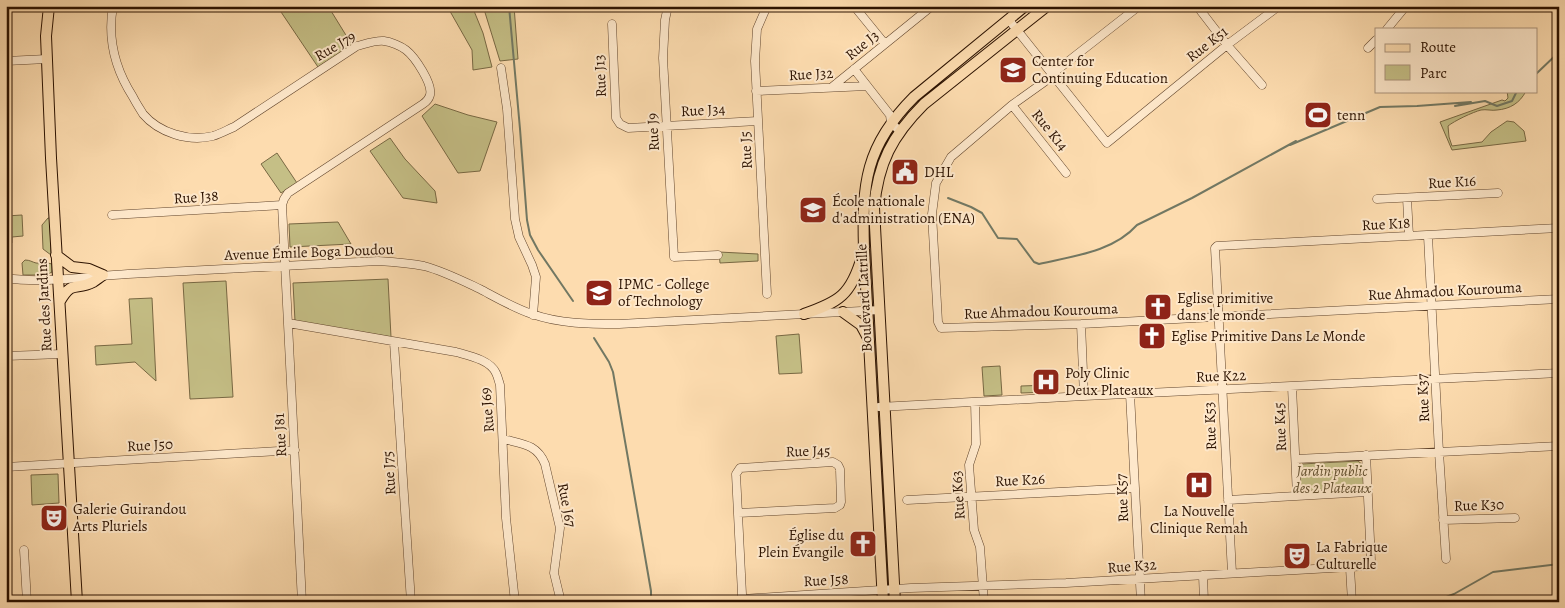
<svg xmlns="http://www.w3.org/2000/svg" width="1565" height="608" viewBox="0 0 1565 608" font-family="Alegreya,serif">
<rect width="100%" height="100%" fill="#fddcaf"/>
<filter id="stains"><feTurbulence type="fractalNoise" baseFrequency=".004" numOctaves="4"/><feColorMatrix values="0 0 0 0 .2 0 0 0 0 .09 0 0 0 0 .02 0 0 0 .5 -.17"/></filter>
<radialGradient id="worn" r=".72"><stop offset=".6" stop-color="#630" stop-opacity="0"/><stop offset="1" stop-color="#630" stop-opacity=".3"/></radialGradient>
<path fill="#c5bf86" stroke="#786843" d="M277,6L293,9L308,6H328L352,45L318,67Z
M447,6H472L483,33L492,67L473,70L472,50Z
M483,6H514L518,59L500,61Z
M1507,91H1526C1520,103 1510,109 1497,110C1492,111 1486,109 1481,110C1473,112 1454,121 1448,126L1449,137L1452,146L1482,142L1491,132L1507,121L1514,122L1524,131L1526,141L1452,150L1440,122L1502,100L1505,101L1508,98Z
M435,104L468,115L497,122L480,171L458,173L422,116Z
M1327,105L1331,116L1309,124L1305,113Z
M390,138L405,159L435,191L437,203L403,198L370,151Z
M277,153L297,183L281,193L261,164Z
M22,215L23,236L12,237V243H6V216Z
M48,218H50L51,255L43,249L42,225Z
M338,222L351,244L290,247L289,224Z
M719,252L758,254V261L720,263Z
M25,260C30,260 32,262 36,263C42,264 47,262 52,264V272L46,275H23L22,263Z
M388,279L391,337L295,321L293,283Z
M226,281L233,397L190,399L183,283Z
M152,298L156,381L135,362L96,365L95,346L132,344L129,299Z
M799,334L802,373L779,374L776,336Z
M1000,366L1002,395L984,396L982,367Z
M1050,385V392L1021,393V386Z
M1358,461L1363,465L1364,490L1301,494L1299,470L1302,464Z
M58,474L59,503L32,505L31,475Z"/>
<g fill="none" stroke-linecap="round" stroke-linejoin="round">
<path stroke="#727863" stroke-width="2" d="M509,6L520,129L527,220L530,235L538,250L573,301
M1536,74L1559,52
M948,198L971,207L982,213L998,238L1017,239L1034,262L1039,264C1073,256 1113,252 1137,225L1192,198L1296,141L1290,145L1380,107L1417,106L1471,102L1455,106L1485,101L1497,106L1512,101L1517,91
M594,338L609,362L613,372L651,591V602
M1433,602L1454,594L1493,572L1559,564"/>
<defs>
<path id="minor" d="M113,6C107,40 115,69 133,97C136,103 140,109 143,114C159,133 189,142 213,136C220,134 227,130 234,127L357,46C365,44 376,40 384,41C391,42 401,46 406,50C415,57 433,84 430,95C429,99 426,102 423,104L288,193L284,199L282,205L302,602
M668,6L665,20L663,58L674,257L718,255
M767,6L757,29L755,61L767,294
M854,6L885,44
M1139,6L1052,74L1047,80L1012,105L951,157L936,183L932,214L938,322L941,328L1081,324L1559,299
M1197,6L1227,45L1262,85
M1009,20L1107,143L1227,45L1279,6
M612,24L616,118L620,124L628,128L758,121
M1387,29L1406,6
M1368,48L1376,40
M6,61L47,59
M501,68L507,109L515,219L519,237L532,265L536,277L533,315
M854,69L890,115L891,123L900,131
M832,87L932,6
M756,91L867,86
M1012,105L1066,173
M1407,198L1409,236
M1377,199L1498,193
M112,215L282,205
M1428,236L1439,452L1446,559
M6,278C44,284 89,276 128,274C211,269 295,266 378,261C394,262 409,263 424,266C443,271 463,281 480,289C497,298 514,308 532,314C560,324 590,324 619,324L880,310
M288,323L456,352C470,356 490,360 496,373C498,377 499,382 500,385L506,518L515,602
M1081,324L1084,396
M394,342L411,602
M6,356L62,354
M1292,387L1297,496
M1130,394L1141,602
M975,402L976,444L969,465L974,530L980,547L984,602
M879,407L1084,396L1559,373
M503,439C522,444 537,444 545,464L560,528L554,573L561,602
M1296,459L1559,446
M6,467L295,450
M907,500L1135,488
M1228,500L1367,492
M738,513L835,508L840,505L841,502L840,469L838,465L833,462L740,468L736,474L742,594V602
M1443,520L1515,518
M24,550L27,602
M1350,568L1352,602
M1232,573L1215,248L1217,246L1559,228
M1203,575L1204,602
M742,599L911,588L1066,583L1367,566L1370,565L1371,561L1366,455"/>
<path id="major" d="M49,6L46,36L51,158L77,602
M56,255L72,267L89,269L103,275
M60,301C73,279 76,291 93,282C96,280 100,277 103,275
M843,312L861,325L868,338
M804,314C839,302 851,295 862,257
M883,602L864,249C862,184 865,146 914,97L1025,6
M895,602L874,208C878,163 892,136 924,104L1047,6"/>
</defs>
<use href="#minor" stroke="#60442c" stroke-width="9"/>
<use href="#major" stroke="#2c1200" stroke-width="12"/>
<use href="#minor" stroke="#fee8cb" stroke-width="8"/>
<use href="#major" stroke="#fddcaf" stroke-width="10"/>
</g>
<defs>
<symbol id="university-square" viewBox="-11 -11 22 22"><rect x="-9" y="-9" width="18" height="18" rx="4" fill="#8f2418" stroke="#fee8cb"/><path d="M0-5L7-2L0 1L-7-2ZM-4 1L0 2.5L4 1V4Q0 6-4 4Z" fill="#fff"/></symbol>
<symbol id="stadium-square" viewBox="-11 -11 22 22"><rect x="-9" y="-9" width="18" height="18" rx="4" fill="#8f2418" stroke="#fee8cb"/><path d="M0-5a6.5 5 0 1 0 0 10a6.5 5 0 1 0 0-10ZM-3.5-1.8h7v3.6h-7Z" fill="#fff"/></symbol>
<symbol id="civic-square" viewBox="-11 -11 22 22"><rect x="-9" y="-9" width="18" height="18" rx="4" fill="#8f2418" stroke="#fee8cb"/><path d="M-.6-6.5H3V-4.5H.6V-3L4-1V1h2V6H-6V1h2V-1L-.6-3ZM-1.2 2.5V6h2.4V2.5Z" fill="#fff"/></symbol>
<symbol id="church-square" viewBox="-11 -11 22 22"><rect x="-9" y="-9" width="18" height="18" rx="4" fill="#8f2418" stroke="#fee8cb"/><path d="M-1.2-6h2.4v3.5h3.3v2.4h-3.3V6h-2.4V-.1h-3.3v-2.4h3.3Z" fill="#fff"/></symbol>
<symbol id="hospital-square" viewBox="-11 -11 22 22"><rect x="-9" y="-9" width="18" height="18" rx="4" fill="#8f2418" stroke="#fee8cb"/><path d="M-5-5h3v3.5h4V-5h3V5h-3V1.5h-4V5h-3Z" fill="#fff"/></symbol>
<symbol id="theatre-square" viewBox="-11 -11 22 22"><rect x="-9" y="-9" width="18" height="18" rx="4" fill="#8f2418" stroke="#fee8cb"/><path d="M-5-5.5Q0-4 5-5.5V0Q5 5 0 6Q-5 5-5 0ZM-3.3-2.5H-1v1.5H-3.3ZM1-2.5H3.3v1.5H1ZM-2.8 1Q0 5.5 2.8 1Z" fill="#fff"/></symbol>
</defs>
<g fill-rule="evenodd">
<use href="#university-square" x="997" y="54" width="32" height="32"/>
<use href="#stadium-square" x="1302" y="99" width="32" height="32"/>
<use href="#civic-square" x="889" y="156" width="32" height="32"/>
<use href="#university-square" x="797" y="194" width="32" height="32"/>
<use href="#university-square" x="583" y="277" width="32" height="32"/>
<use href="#church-square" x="1142" y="291" width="32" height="32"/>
<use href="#church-square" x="1136" y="320" width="32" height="32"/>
<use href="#hospital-square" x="1030" y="366" width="32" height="32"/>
<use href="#hospital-square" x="1183" y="469" width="32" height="32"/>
<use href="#theatre-square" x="38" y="502" width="32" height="32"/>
<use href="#church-square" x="847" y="528" width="32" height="32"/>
<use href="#theatre-square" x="1281" y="540" width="32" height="32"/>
</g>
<g text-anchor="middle" stroke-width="4" stroke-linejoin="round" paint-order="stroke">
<g font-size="15" fill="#2c1200" stroke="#fee8cb">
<text transform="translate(1207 44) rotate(-38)" y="5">Rue K51</text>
<text transform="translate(862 45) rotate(-39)" y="5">Rue J3</text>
<text transform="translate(335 46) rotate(-30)" y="5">Rue J79</text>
<text transform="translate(811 74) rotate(-3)" y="5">Rue J32</text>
<text transform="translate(600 76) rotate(-93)" y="5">Rue J13</text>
<text transform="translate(703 110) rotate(-3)" y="5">Rue J34</text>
<text transform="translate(1050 130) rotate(51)" y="5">Rue K14</text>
<text transform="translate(653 132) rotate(-93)" y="5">Rue J9</text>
<text transform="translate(746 150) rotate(-93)" y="5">Rue J5</text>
<text transform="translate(1452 182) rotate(-3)" y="5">Rue K16</text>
<text transform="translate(196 197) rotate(-4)" y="5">Rue J38</text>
<text transform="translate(1386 224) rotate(-3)" y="5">Rue K18</text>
<text transform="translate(309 252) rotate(-2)" y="5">Avenue Émile Boga Doudou</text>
<text transform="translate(1445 291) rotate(-3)" y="5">Rue Ahmadou Kourouma</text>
<text transform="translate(864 298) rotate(-93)" y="5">Boulevard Latrille</text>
<text transform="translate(44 305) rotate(-93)" y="5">Rue des Jardins</text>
<text transform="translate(1041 311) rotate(-2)" y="5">Rue Ahmadou Kourouma</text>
<text transform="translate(1221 376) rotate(-2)" y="5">Rue K22</text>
<text transform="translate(1423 398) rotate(-93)" y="5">Rue K37</text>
<text transform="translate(487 410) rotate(-95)" y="5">Rue J69</text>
<text transform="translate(1210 426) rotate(-93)" y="5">Rue K53</text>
<text transform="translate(1280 427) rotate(-93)" y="5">Rue K45</text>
<text transform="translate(280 435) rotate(-93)" y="5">Rue J81</text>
<text transform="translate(150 445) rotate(-3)" y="5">Rue J50</text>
<text transform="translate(808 451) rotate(-1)" y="5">Rue J45</text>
<text transform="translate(389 473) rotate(-94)" y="5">Rue J75</text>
<text transform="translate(1020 480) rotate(-3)" y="5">Rue K26</text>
<text transform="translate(958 495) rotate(-94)" y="5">Rue K63</text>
<text transform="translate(1122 498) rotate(-93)" y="5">Rue K57</text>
<text transform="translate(567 505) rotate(79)" y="5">Rue J67</text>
<text transform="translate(1479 505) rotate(-2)" y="5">Rue K30</text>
<text transform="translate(1132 566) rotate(-4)" y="5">Rue K32</text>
<text transform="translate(826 580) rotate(-3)" y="5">Rue J58</text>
</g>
<g font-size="15" fill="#2c1200" stroke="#fee8cb" text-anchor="start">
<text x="1032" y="66">Center for<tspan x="1032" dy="17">Continuing Education</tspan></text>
<text x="1337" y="120">tenn</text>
<text x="924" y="177">DHL</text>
<text x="832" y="206">École nationale<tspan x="832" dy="17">d'administration (ENA)</tspan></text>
<text x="618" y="289">IPMC - College<tspan x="618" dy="17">of Technology</tspan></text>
<text x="1177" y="303">Eglise primitive<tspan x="1177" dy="17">dans le monde</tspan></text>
<text x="1171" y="341">Eglise Primitive Dans Le Monde</text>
<text x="1065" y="378">Poly Clinic<tspan x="1065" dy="17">Deux Plateaux</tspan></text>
<text x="73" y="514">Galerie Guirandou<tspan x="73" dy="17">Arts Pluriels</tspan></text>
<text x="1199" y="516" text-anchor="middle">La Nouvelle<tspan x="1199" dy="17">Clinique Remah</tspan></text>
<text x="844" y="540" text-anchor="end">Église du<tspan x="844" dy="17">Plein Évangile</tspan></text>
<text x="1316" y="552">La Fabrique<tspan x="1316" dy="17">Culturelle</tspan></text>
</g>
<g font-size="15" font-style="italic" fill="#624f2f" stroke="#fee8cb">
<text x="1332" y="476">Jardin public<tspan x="1332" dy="17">des 2 Plateaux</tspan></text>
</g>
</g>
<rect width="1565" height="608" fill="none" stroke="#fddcaf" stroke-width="25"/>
<rect x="8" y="8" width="1550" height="593" fill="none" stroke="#2c1200" stroke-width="2.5"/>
<rect x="12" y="12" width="1540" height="583" fill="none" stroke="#2c1200"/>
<rect x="1375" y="28" width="162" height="65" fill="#fee8cb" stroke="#aa927a"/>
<rect x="1385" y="44" width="25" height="8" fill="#fddcaf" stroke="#aa927a"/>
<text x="1420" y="52" font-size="15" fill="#2c1200">Route</text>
<rect x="1385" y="65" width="25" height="15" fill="#c5bf86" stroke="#aa927a"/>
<text x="1420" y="78" font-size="15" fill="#2c1200">Parc</text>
<rect width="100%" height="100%" filter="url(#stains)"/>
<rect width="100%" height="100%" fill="url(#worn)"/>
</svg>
